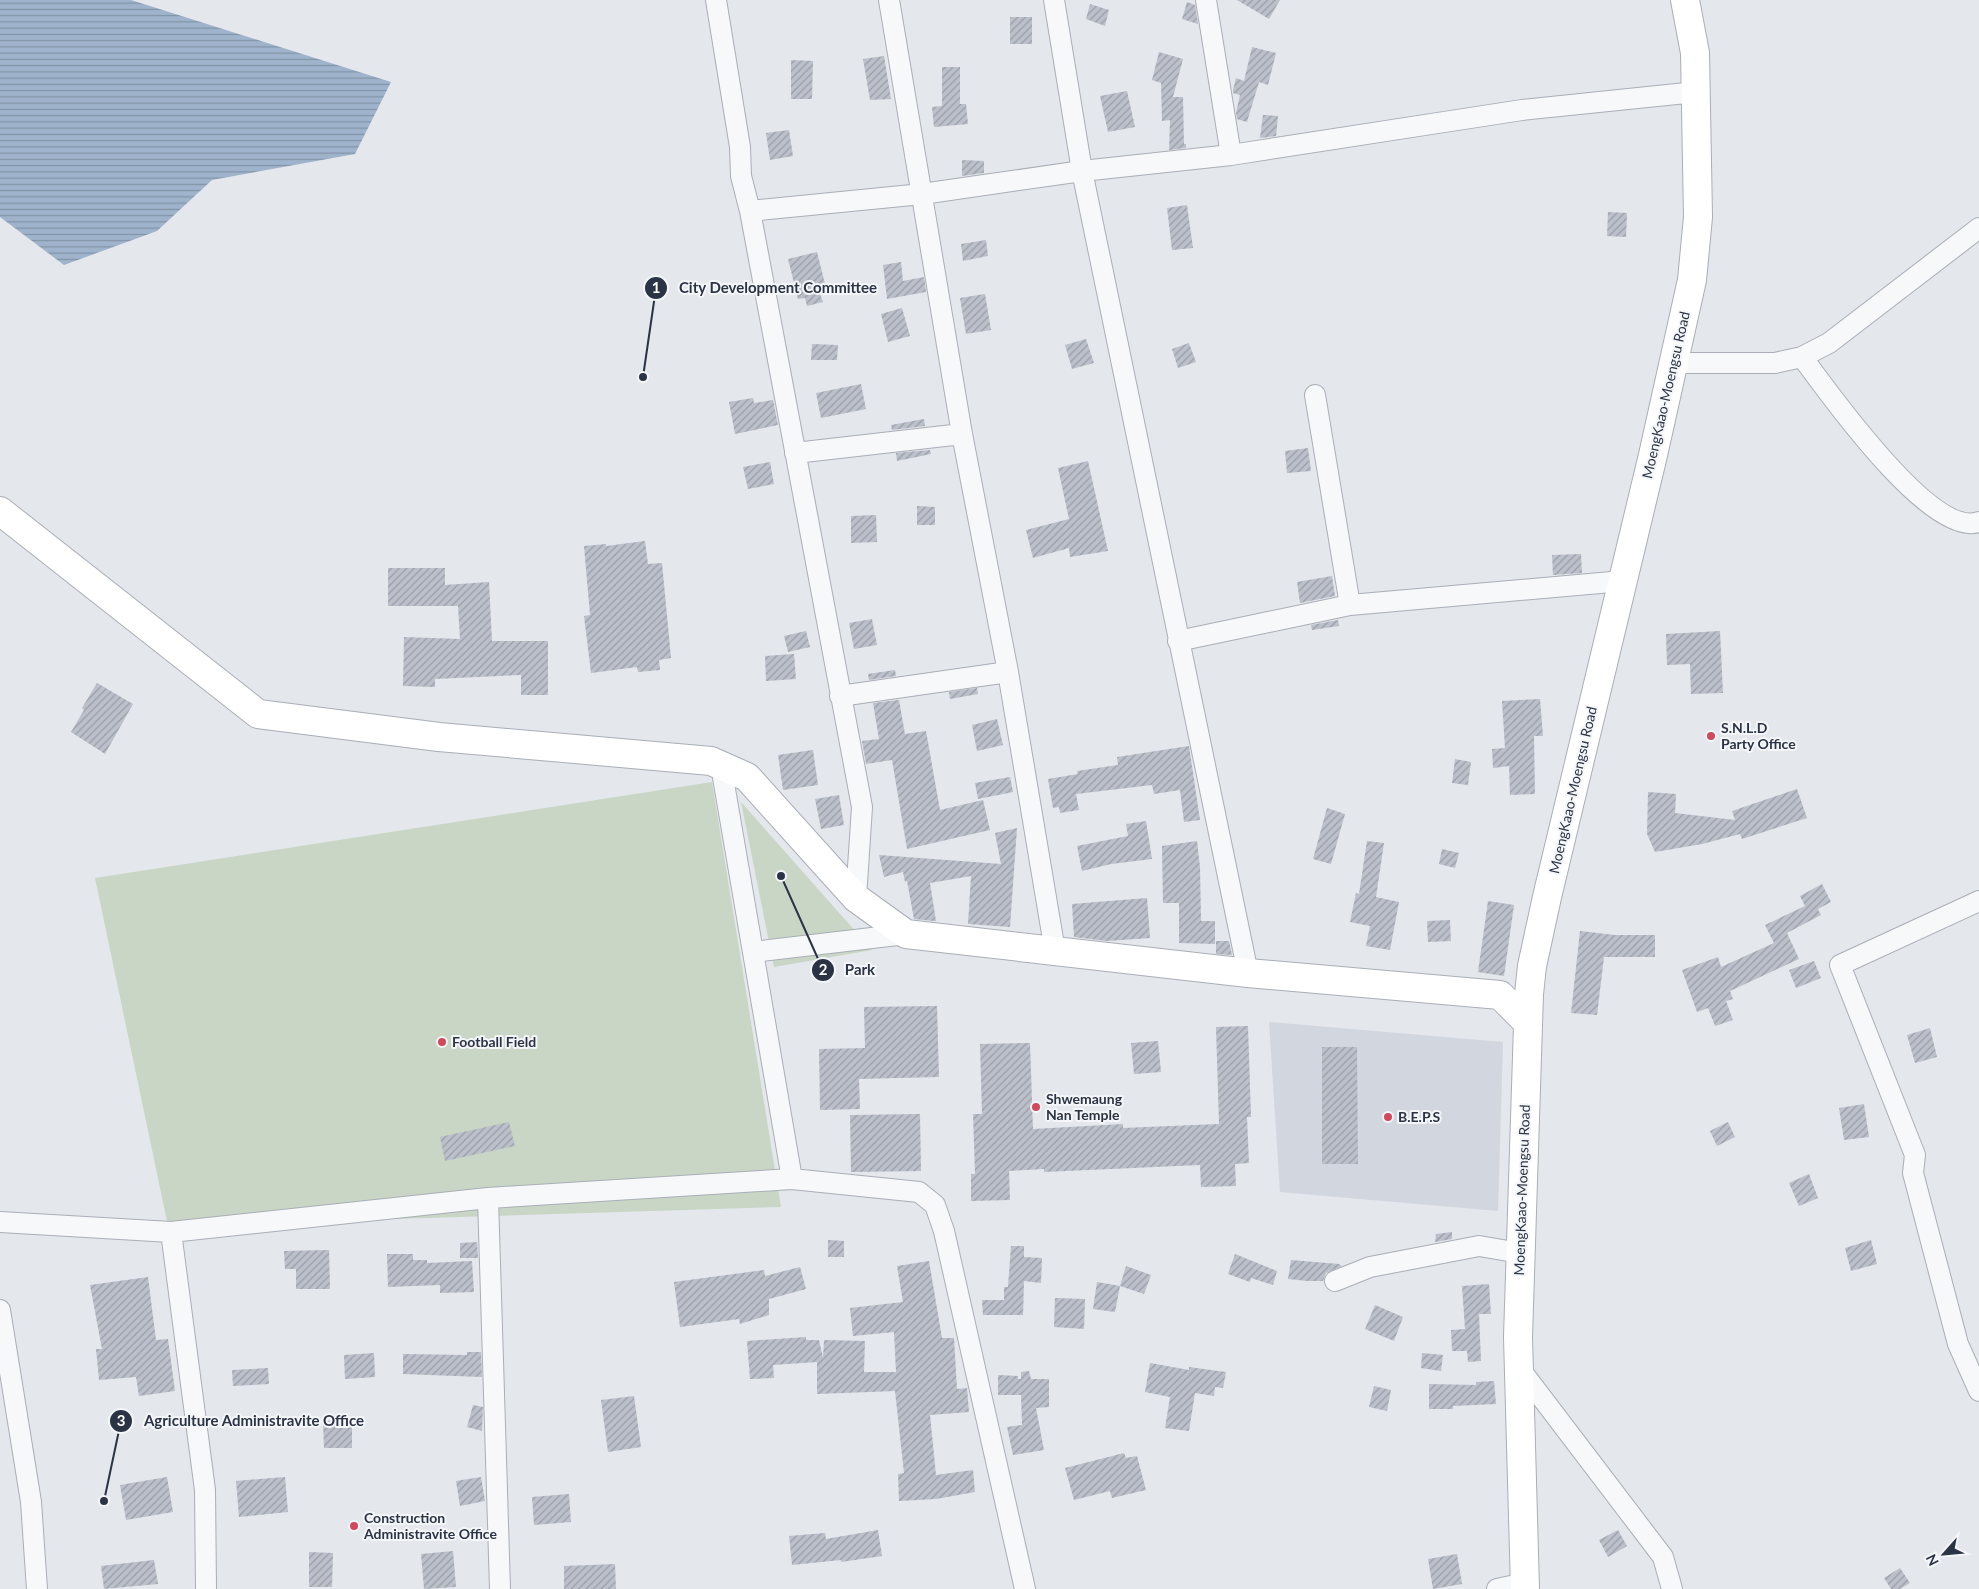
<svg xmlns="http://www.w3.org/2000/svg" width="1979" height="1589" viewBox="0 0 1979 1589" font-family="Lato,sans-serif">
<defs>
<pattern id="water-rules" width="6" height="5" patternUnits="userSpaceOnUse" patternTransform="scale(1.25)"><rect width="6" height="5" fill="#9fb4cc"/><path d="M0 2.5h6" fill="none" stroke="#8293a7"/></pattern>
<pattern id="building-hatch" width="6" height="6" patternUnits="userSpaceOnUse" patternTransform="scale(1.25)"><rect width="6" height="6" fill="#bbc0ca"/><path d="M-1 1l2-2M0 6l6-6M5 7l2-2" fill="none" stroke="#989da6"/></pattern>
</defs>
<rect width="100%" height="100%" fill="#e4e7ec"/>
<path fill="#d2d6de" d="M1269,1022L1503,1042L1498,1211L1280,1192Z"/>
<path fill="#c9d6c5" d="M712,782L781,1207L168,1226L95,878Z
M741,802L872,950L774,967Z"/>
<path fill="url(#water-rules)" d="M0,0H131L391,82L355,154L212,180L157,231L64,265L0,217Z"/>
<path fill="url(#building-hatch)" d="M1237,0H1280L1269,19Z
M1187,2L1195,5L1198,24L1182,19Z
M1090,4L1109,10L1105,26L1086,19Z
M1010,17H1032V44H1010Z
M1252,47L1276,53L1268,85L1259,82L1247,122L1237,119L1236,113L1240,95L1233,93V90L1236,78L1244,81Z
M1159,52L1183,59L1173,97H1183L1184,144H1186V148L1169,150L1170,120L1162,121L1161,83L1152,80Z
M884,56L891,99L870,100L863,59Z
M791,60L813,61L812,99H791Z
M942,67H960V104H966L968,124L934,127L932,107L942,106Z
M1127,91L1135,127L1108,132L1100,96Z
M1263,115L1278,116L1276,136L1260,138Z
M789,130L793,156L770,160L766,133Z
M962,160L984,161V173L962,176Z
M1187,205L1193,248L1172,250L1167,208Z
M1608,212L1627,213L1626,237L1607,236Z
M986,240L988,256L963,261L961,244Z
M817,252L827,292L820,294L823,302L807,306L805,298L798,299L788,259Z
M901,262L903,281L924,277L926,292L887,299L883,265Z
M985,294L991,330L966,334L960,298Z
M902,308L910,336L888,342L881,314Z
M1086,339L1094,363L1072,369L1065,345Z
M1189,343L1196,362L1178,368L1172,349Z
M812,344L838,345L837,360H811Z
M861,384L866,409L821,418L816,393Z
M753,398L754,403L773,400L778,425L735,434L729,402Z
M924,419L925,426L892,430L891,425Z
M1308,448L1311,471L1287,473L1285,451Z
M930,450L931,454L897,461L896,453Z
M1088,461L1108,551L1070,557L1069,548L1033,558L1026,530L1069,519L1058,468Z
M770,462L774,484L748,489L743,467Z
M917,506L935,507V525H917Z
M876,515L877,542L851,543V516Z
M645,541L648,564L662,563L671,658L659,660L660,670L638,672L637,667L591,673L584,616L590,615L584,546L606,544V546Z
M1581,554L1582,573L1553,575L1552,555Z
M388,568H445V585L489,582L492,641H548V695H521V675L435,679V687L403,686L404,637L460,639L458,606H388Z
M1332,576L1335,596L1300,603L1297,582Z
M872,619L877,645L854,649L849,623Z
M1338,620L1339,626L1312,630L1311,625Z
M806,631L810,647L788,652L784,636Z
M1720,631L1723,693L1691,694L1690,664L1667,665L1666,634Z
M794,654L796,679L766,681L765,656Z
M895,670L896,676L869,680L868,674Z
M97,683L133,704L105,754L71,732L84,710L82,708Z
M977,688L978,694L950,699L949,692Z
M1540,699L1543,736H1534L1535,794L1510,795L1509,766L1493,768L1492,749L1505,748L1502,701Z
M899,700L905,734L926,731L940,810L983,800L990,830L907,849L892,760L866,764L862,741L879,739L873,703Z
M997,719L1003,745L977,751L972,725Z
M1189,746L1200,820L1184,822L1180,790L1154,794L1152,785L1076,794L1079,810L1060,813L1059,807L1053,808L1048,779L1078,774L1077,771L1118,765L1117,757Z
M813,750L818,785L783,790L778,755Z
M1455,759L1471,762L1468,785L1452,783Z
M1010,777L1013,792L978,799L975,783Z
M1797,789L1807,818L1742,839L1740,834L1702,844L1655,852L1647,834L1648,792L1676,794L1675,813L1735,820L1732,811Z
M839,795L844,825L821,829L815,799Z
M1327,808L1345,814L1331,864L1313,859Z
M1146,821L1152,859L1111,864L1082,871L1077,846L1128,836L1126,824Z
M1017,828L1010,927L968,924L971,876L930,883L936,921H934L914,919L907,881L905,882L903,872L884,877L879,855L1001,864L995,833Z
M1197,841L1200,867L1201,921H1215V944L1179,943V903H1163L1162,846Z
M1367,841L1384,843L1376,897L1399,902L1390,950L1366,946L1370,926L1350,922L1356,893L1359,894Z
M1442,849L1459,853L1455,868L1439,864Z
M1822,884L1831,902L1818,909L1821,915L1787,933L1799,959L1730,991L1733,999L1726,1001L1733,1020L1715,1026L1708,1008L1697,1012L1682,970L1718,957L1721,967L1774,943L1765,925L1805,906L1800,896Z
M1147,898L1150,938L1107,941L1074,937L1072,904Z
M1488,901L1514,905L1504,976L1478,972Z
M1450,920L1451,941L1428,942L1427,921Z
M1580,931L1615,935H1655V957H1604L1597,1015L1571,1013Z
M1216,941H1229L1232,955L1216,954Z
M1814,961L1821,978L1796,988L1789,970Z
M937,1006L939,1077L859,1079L860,1109L820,1110L819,1049L865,1048L864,1007Z
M1248,1026L1251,1117H1247L1249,1163L1235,1164L1236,1186L1201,1187L1200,1165L1044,1172V1169L1009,1171L1010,1200L971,1201V1174H975L973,1114H982L980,1044L1030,1043L1033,1129L1123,1124V1128L1219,1124L1216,1027Z
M1930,1028L1937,1057L1915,1063L1907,1035Z
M1158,1041L1161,1072L1134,1074L1131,1043Z
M1322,1047H1357L1358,1164H1322Z
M1864,1104L1869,1137L1844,1140L1839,1108Z
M920,1114L921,1171L851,1172L850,1115Z
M509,1122L515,1146L445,1161L440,1137Z
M1728,1122L1735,1137L1717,1146L1710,1131Z
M1809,1174L1818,1198L1799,1206L1789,1183Z
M1452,1232V1239L1435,1242L1436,1234Z
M828,1240L844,1241V1257H828Z
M1871,1240L1877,1264L1851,1271L1845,1248Z
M477,1242L478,1258H460V1243Z
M1011,1246H1024V1257L1042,1258L1041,1283L1024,1281L1023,1315H983L982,1300H1004V1287H1008Z
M329,1250L330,1289H296V1269H285L284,1251Z
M387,1254H413V1260H427V1263L472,1261L474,1292L440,1293V1285L388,1287Z
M1235,1254L1277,1271L1273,1285L1251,1278L1250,1282L1228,1274Z
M1291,1260L1339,1264L1342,1266L1326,1273L1323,1281H1307L1288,1279Z
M929,1261L942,1338H954L957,1389L967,1388L969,1412L930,1415L936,1475L973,1470L975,1492L936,1499L899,1501L898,1474L904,1473L895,1391L817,1394V1362L773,1365L774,1378L750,1379L747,1341L806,1337V1340H819L823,1358L824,1340L865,1341L864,1372H896L894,1332L853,1336L850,1308L903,1302L897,1266Z
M1126,1266L1151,1275L1144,1294L1120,1286L1115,1312L1093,1309L1097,1282L1120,1286Z
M800,1267L806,1289L769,1299V1315L740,1324L739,1319L680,1327L674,1282L764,1270L765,1276Z
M148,1277L156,1340L168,1339L175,1391L139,1396L136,1377L99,1380L96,1349H102L90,1285Z
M1489,1284L1491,1314H1479L1481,1361L1468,1362L1467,1351H1452L1451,1330L1465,1329L1462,1286Z
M1055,1298L1085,1299L1084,1329L1054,1327Z
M1375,1305L1403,1317L1394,1341L1365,1329Z
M467,1352H481L482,1377L403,1374V1354L467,1355Z
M374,1353L375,1377L345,1379L344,1355Z
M1422,1353L1443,1355L1441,1371L1421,1368Z
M1150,1363L1189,1370V1367L1226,1372L1223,1388L1215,1387L1214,1396L1195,1393L1189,1431L1165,1428L1170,1397L1145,1392Z
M268,1368L269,1384L233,1386L232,1370Z
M1029,1371L1031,1379H1049V1407L1036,1408L1044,1450L1013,1455L1007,1427L1022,1425L1021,1395H998V1375L1018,1376V1379H1021V1372Z
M1494,1381L1496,1404L1453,1406V1409H1429V1384L1476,1385V1382Z
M1374,1386L1391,1390L1387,1411L1369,1407Z
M634,1396L641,1447L608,1452L601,1400Z
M473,1405L483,1407L482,1431L467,1427Z
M352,1420V1448H324L323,1421Z
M1124,1453L1126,1458L1137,1456L1146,1490L1112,1498L1110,1491L1074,1500L1065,1468Z
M167,1477L173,1512L126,1520L120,1485Z
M285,1477L288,1512L239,1517L236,1481Z
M481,1477L485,1501L460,1506L456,1481Z
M569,1494L571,1522L534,1525L532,1497Z
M878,1530L882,1556L841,1562V1560L792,1565L789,1536L825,1533L826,1539Z
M1618,1530L1627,1546L1608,1557L1599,1540Z
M453,1551L456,1587L424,1589L421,1554Z
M309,1552L333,1553L332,1587H309Z
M1457,1554L1462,1584L1433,1589L1428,1559Z
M154,1560L158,1584L104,1589L101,1566Z
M615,1564L616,1589H564V1566Z
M1900,1568L1910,1583L1900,1589H1891L1884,1578Z"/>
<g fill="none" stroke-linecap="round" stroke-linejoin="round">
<defs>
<path id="street" d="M716,0L740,147L741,176L750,211L862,807L856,898
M889,0L962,434L1008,672L1055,951
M1054,0L1082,171L1248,973
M1206,0L1231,155
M750,211L922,194L1082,171L1231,155L1522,110L1696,92
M1802,357C1828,392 1931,538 1979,522
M1673,363H1775L1802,357L1829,343L1979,228
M1315,395L1350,605
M795,453L962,434
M1178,641L1350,605L1623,581
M840,696L1008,672
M721,766L792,1179
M1979,901L1840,965L1915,1155L1913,1173L1958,1344L1979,1391
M753,952L906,934
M488,1198L500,1589
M0,1222L171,1232L488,1198L792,1179L919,1192L935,1205L944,1231L1025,1589
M171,1232L205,1490L206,1589
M1335,1281L1370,1267L1479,1246L1520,1253
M0,1310L31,1502L37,1589
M1520,1369L1663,1557L1672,1589
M1497,1589L1525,1583"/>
<path id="secondary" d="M0,511L258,714L439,737L711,761L747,777L856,898L906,934L1248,973L1500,995L1527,1022
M1525,1589L1518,1337L1529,994L1532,966L1547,897L1653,455L1692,280L1698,217L1695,53L1685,0"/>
</defs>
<use href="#street" stroke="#a9aeb7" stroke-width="22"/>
<use href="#secondary" stroke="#a9aeb7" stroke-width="30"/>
<use href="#street" stroke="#f7f8fa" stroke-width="20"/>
<use href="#secondary" stroke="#fff" stroke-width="28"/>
</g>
<g fill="#d1495b" stroke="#f4f6f9" stroke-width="2">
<circle cx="1711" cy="736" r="5"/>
<circle cx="442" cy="1042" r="5"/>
<circle cx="1036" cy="1107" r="5"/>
<circle cx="1388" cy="1117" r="5"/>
<circle cx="354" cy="1526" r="5"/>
</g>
<g text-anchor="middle" stroke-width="4" stroke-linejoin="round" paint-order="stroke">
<g font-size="14" fill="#2b3445" stroke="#f4f6f9">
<text transform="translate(1666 395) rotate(-77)" y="5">MoengKaao-Moengsu Road</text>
<text transform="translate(1573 790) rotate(-77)" y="5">MoengKaao-Moengsu Road</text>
<text transform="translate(1522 1190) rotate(-88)" y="5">MoengKaao-Moengsu Road</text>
</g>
<g font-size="14" font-weight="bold" fill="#2b3445" stroke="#f4f6f9" text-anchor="start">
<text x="1721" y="733">S.N.L.D<tspan x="1721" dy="16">Party Office</tspan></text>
<text x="452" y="1047">Football Field</text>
<text x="1046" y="1104">Shwemaung<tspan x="1046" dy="16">Nan Temple</tspan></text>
<text x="1398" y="1122">B.E.P.S</text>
<text x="364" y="1523">Construction<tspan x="364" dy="16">Administravite Office</tspan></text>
</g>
</g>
<path fill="none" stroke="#2b3445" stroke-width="2" d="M643 377L656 288M781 876L823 970M104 1501L121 1421"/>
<g fill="#2b3445" stroke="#f4f6f9" stroke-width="2">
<circle cx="643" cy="377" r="5"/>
<circle cx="781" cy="876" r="5"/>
<circle cx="104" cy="1501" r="5"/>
<circle cx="656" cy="288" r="12"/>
<circle cx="823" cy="970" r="12"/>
<circle cx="121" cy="1421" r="12"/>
</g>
<g font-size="15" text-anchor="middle" font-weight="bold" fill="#fff">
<text x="656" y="293">1</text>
<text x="823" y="975">2</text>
<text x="121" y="1426">3</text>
</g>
<g font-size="15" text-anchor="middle" font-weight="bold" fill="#2b3445" stroke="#f4f6f9" stroke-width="4" stroke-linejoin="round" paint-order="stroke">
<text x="778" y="293">City Development Committee</text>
<text x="860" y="975">Park</text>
<text x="254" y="1426">Agriculture Administravite Office</text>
</g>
<g transform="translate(1944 1554) rotate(243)" stroke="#f4f6f9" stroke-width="4" paint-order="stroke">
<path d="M0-4L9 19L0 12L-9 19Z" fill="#2b3445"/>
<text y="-8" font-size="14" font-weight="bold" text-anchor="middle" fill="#2b3445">N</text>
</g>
</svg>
